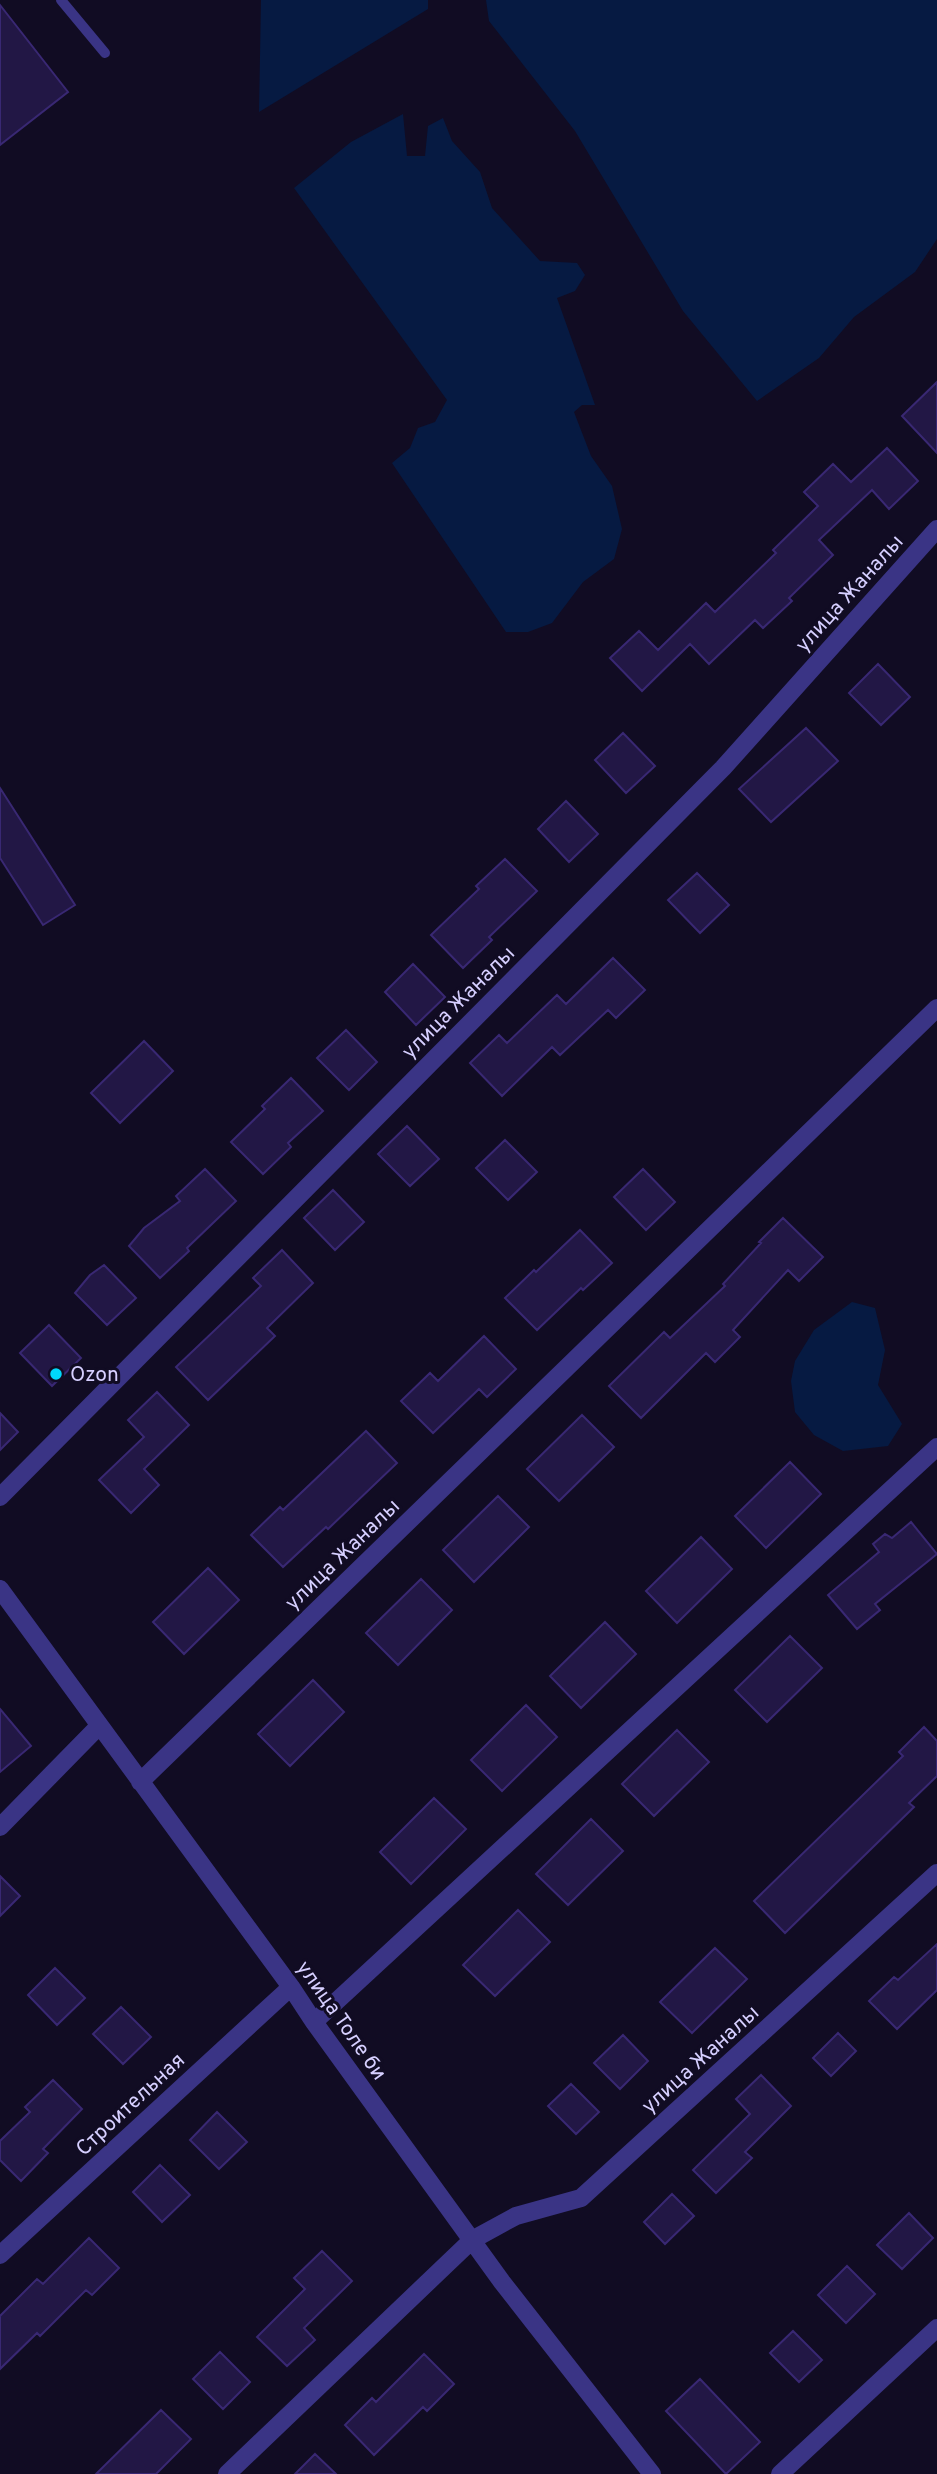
<svg xmlns="http://www.w3.org/2000/svg" width="937" height="2474" viewBox="0 0 937 2474" font-family="Overpass,sans-serif">
<rect width="100%" height="100%" fill="#110c23"/>
<path fill="#061a42" d="M261,0H428V9L259,112Z
M486,0H937V239L915,272L854,317L819,358L757,401L683,311L575,131L489,21Z
M403,114L407,156H425L428,126L443,118L452,141L480,172L492,208L540,261L577,263L585,275L575,291L557,298L595,405H582L574,412L591,456L612,486L622,529L614,559L583,582L552,623L528,632H506L392,463L410,448L418,428L435,422L447,400L294,188L351,142Z
M852,1302L875,1308L885,1350L878,1385L902,1424L888,1446L843,1451L814,1435L795,1412L791,1381L795,1361L814,1330Z"/>
<path fill="#221745" stroke="#392873" stroke-width="2" d="M0,5L68,92L0,145Z
M937,382V453L902,416Z
M887,448L918,481L889,509L872,490L819,540L833,555L789,598L792,601L763,628L755,620L709,664L690,644L642,691L610,658L639,631L658,650L706,603L715,612L776,553L773,550L818,506L804,492L833,464L851,482Z
M878,664L910,697L881,725L849,693Z
M806,728L838,761L771,822L739,789Z
M623,733L655,766L626,793L595,760Z
M0,788L75,905L43,925L0,858Z
M566,801L598,834L569,862L538,829Z
M505,859L537,891L489,937L492,940L463,968L431,935L479,889L476,886Z
M697,873L729,905L700,933L668,900Z
M613,958L645,990L616,1018L608,1010L560,1055L552,1047L502,1096L470,1063L499,1035L507,1043L557,995L566,1004Z
M413,964L445,997L416,1025L385,992Z
M346,1030L377,1062L349,1090L317,1058Z
M144,1041L173,1071L120,1123L91,1093Z
M291,1078L323,1111L288,1143L291,1147L263,1174L231,1142L265,1109L262,1106Z
M407,1126L439,1159L410,1186L378,1154Z
M505,1140L537,1172L508,1200L476,1168Z
M205,1169L236,1201L187,1248L189,1251L160,1278L129,1246L144,1228L180,1201L176,1196Z
M643,1169L675,1202L646,1230L614,1197Z
M333,1190L364,1222L335,1250L304,1218Z
M783,1218L823,1257L799,1281L788,1270L733,1330L740,1337L715,1362L706,1353L641,1418L609,1386L664,1332L670,1338L725,1286L723,1284L761,1243L759,1242Z
M580,1230L612,1263L583,1290L581,1288L537,1330L505,1298L534,1270L536,1272Z
M282,1250L313,1283L267,1328L275,1336L208,1400L176,1367L261,1286L253,1278Z
M104,1265L136,1298L107,1325L75,1293L90,1275Z
M49,1325L81,1358L52,1386L20,1353Z
M484,1336L516,1369L487,1397L479,1389L433,1433L401,1401L430,1373L438,1381Z
M157,1392L189,1425L144,1469L159,1485L131,1513L99,1480L144,1437L128,1420Z
M0,1413L18,1432L0,1450Z
M582,1415L614,1447L559,1501L527,1469Z
M366,1431L397,1463L328,1529L326,1527L283,1567L251,1535L280,1507L283,1510Z
M790,1462L821,1494L766,1548L735,1516Z
M498,1496L529,1527L474,1582L443,1550Z
M911,1522L937,1554L875,1604L880,1610L857,1629L828,1595L879,1552L873,1544L885,1534L892,1538Z
M701,1537L732,1569L677,1623L646,1591Z
M208,1568L239,1600L184,1654L153,1622Z
M421,1579L452,1610L398,1665L366,1633Z
M605,1622L636,1654L581,1708L550,1676Z
M790,1636L822,1668L767,1722L735,1690Z
M313,1680L344,1712L290,1766L258,1734Z
M526,1705L557,1737L502,1791L471,1760Z
M0,1709L31,1746L0,1772Z
M924,1727L937,1741V1776L909,1803L914,1807L785,1933L754,1901L903,1756L899,1752Z
M677,1730L709,1762L654,1816L622,1784Z
M434,1798L466,1829L411,1884L380,1852Z
M591,1819L623,1851L568,1905L536,1874Z
M0,1876L20,1896L0,1916Z
M518,1910L550,1942L495,1996L463,1965Z
M937,1944V1990L897,2029L869,2001L894,1977L898,1980Z
M715,1948L747,1979L692,2033L660,2002Z
M55,1968L85,1998L57,2025L28,1995Z
M121,2007L151,2037L123,2064L93,2034Z
M838,2033L856,2051L831,2076L813,2058Z
M623,2035L648,2061L620,2089L594,2063Z
M761,2075L791,2106L745,2152L752,2158L716,2193L693,2170L750,2114L736,2099Z
M53,2080L82,2109L43,2149L48,2153L21,2181L0,2160V2141L30,2112L25,2107Z
M571,2084L599,2112L576,2134L548,2106Z
M217,2112L247,2142L219,2169L190,2140Z
M160,2165L190,2195L162,2222L133,2192Z
M672,2194L694,2216L665,2244L644,2222Z
M909,2213L933,2238L902,2269L877,2245Z
M89,2238L119,2268L92,2295L86,2290L40,2336L37,2333L0,2369V2316L37,2279L43,2284Z
M322,2251L352,2281L304,2328L315,2340L287,2366L257,2337L305,2289L294,2278Z
M847,2266L875,2294L846,2323L818,2295Z
M793,2331L822,2360L799,2382L770,2353Z
M220,2352L250,2382L223,2409L193,2379Z
M424,2354L454,2384L427,2411L423,2407L374,2455L345,2425L372,2398L376,2402Z
M700,2379L760,2442L726,2474L666,2411Z
M161,2410L191,2439L156,2474H96Z
M315,2454L336,2474H295Z"/>
<g fill="none" stroke-linecap="round" stroke-linejoin="round">
<path stroke="#3a3485" stroke-width="10" d="M61,0L105,53"/>
<path stroke="#3a3485" stroke-width="18" d="M0,1589L291,1987L314,2022L502,2282L652,2474
M140,1782L937,1008
M0,1827L99,1726
M314,2022L937,1447
M0,2255L291,1987
M227,2474L472,2240L516,2216L581,2198L937,1873
M780,2474L937,2328"/>
<path stroke="#3a3485" stroke-width="18" d="M0,1497L723,768L937,529"/>
</g>
<circle fill="#00d8fa" stroke="#110c23" stroke-width="2.5" cx="56" cy="1374" r="7"/>
<g text-anchor="middle" stroke-width="6" stroke-linejoin="round" paint-order="stroke">
<g font-size="21" fill="#d6cfff" stroke="#110c23">
<text transform="translate(849 593) rotate(-48)" y="7">улица Жаналы</text>
<text transform="translate(458 1002) rotate(-45)" y="7">улица Жаналы</text>
<text transform="translate(342 1554) rotate(-44)" y="7">улица Жаналы</text>
<text transform="translate(342 2020) rotate(55)" y="7">улица Толе би</text>
<text transform="translate(700 2059) rotate(-42)" y="7">улица Жаналы</text>
<text transform="translate(130 2104) rotate(-43)" y="7">Строительная</text>
</g>
<g font-size="21" fill="#d6cfff" stroke="#110c23" text-anchor="start">
<text x="70" y="1381">Ozon</text>
</g>
</g>
</svg>
